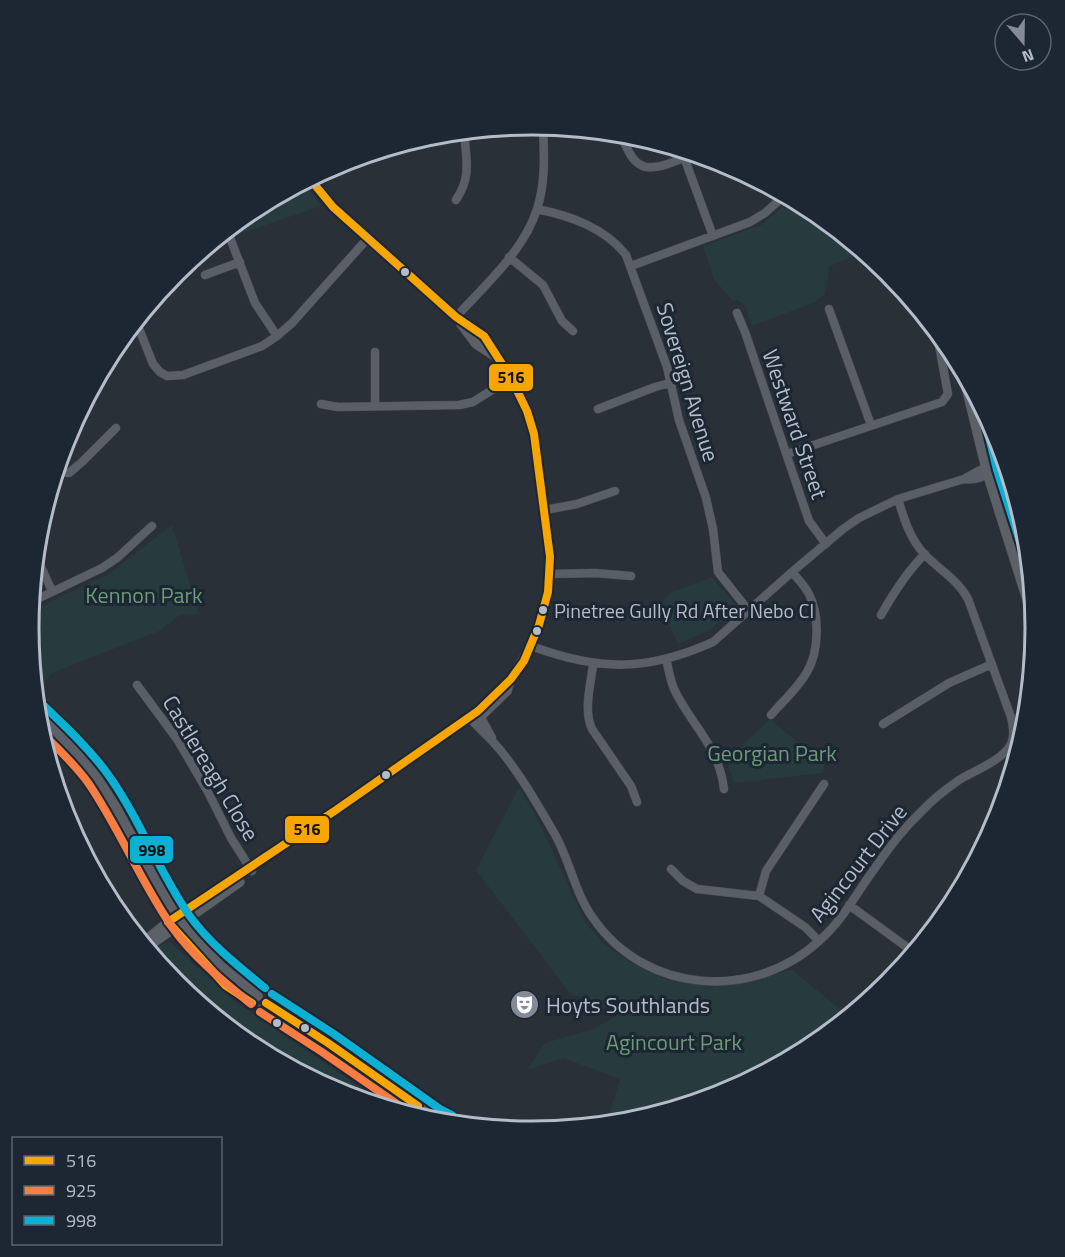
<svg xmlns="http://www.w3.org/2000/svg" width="1065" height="1257" viewBox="0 0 1065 1257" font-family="'Titillium Web',sans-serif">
<rect width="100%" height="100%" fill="#2a3038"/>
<path fill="#273a3e" d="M303,182L321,206L234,236L231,227L253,209Z
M792,198L813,210L846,237L848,241L852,242L865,252L829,266L825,294L815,302L752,326L745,305L737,300L733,301L714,279L703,246L761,225Z
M172,525L199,614L180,615L159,631L52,673L35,693L29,628L30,615L55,599L109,574Z
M712,577L737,607L710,630L678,644L659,605L672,592Z
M770,719L825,765L823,773L734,783L726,761Z
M519,787L537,818L585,922L605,945L630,962L666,979L713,987L792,970L850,1017L812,1048L782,1064L624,1124L612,1125L608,1118L620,1079L563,1058L527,1070L545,1043L593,1029L621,1013L570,993L476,870Z
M170,942L234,1001L395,1111L339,1094L252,1047L176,985L150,953L158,946Z"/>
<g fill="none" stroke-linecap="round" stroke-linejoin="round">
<defs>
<path id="minor" d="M623,140C627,148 631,159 639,164C653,174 680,159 694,153
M684,157L713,236
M456,200C472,176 466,159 464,131
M537,209C571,216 605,228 626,255L667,367L679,420L706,498L713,529L718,572L749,611
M227,230L255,303L277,336
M509,257L543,285L562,321L573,331
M631,266L750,222L765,213L785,195
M205,275L240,262
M829,309L871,425
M737,313L745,332L809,521L826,544
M456,317C485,285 524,251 537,209C546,182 544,153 543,125
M136,321L153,364L160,372L167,376L183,375L262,346L277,336L292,323L368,238
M375,352V405
M321,404L338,407L459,405L473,402L511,378
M598,409L655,387L670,383
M787,454L942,402L948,394L936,329
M56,472L69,473L82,462L116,428
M964,479C990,482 992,467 991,446
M545,510L577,504L615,491
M36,556L52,591
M550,574L595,573L631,576
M31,602L102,568L117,558L152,526
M881,615C893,594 907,571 925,554
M531,646C599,671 646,672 713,642L792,572L843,529L859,518L898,499L964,479L980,470L987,473L1003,484
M666,659C669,670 670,681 675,691C692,726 719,746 724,789
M593,664C591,685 583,709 592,729L631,786L637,802
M137,685L177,739L208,792L231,838L252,871
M478,712L492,738
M771,715C783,701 798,688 807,672C819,652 820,615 809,594C805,586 798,579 792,572
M470,718C478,728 487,735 495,744C518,770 536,802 553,831C570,859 574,892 593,918C645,994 754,1002 820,940C843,920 857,892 875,868C889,847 903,829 921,812C932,800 946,789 959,780C975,770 1002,761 1011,744C1015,735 1013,726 1011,717L968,599C958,580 940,570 925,555C910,539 904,519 898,499
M883,724L949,683L992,664
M671,869L683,881L697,889L759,896L805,927L819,941
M759,896L766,871L824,784
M849,905L915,953"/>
<path id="major" d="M461,324L476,344L496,357
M961,366L987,473L1036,628
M983,407L1008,501L1031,571
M37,713L73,749L96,776L116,807L161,890L182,923L221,966L258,996
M475,722L507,691L510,681
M38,726L67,754L109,811L152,896L168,922L226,986L252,1003
M142,943L168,922L336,810L478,711L511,679L531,646L544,610L550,574V557L534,434L522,398L490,344L484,336L456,317L333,207L310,179
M146,948L240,882
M266,1003L328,1043L435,1118L447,1124
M262,1009L324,1049L426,1120
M697,1103L703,1098H711"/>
</defs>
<use href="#minor" stroke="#484c53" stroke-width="9"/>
<use href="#major" stroke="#484c55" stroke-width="10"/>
<use href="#minor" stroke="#5a5e66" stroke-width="8"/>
<use href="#major" stroke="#5c6168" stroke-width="9"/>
<defs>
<path id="bus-1" d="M252,1003L226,986L168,922L336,810L478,711L511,679L524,661L539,625L548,592L550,557L534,434L527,411L511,378L484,336L456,317L333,207L310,179
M266,1003L328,1043L418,1106"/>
<path id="bus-2" d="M39,730C56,747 75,764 89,784C120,830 141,882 172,927C193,957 223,981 251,1004
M260,1012L322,1052L416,1117"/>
<path id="bus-3" d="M981,403L997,470L1032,579
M44,706C65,726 86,746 104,769C138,814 157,869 189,915C209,943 238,966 265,988
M272,994L334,1034L440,1109L452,1115"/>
</defs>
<use href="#bus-1" stroke="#1d2633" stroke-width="12"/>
<use href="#bus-2" stroke="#1d2633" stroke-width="12"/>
<use href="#bus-3" stroke="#1d2633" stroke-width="12"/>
<use href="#bus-1" stroke="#f7a600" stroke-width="8"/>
<use href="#bus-2" stroke="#f77d43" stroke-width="8"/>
<use href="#bus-3" stroke="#0dafd3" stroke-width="8"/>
</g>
<defs>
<symbol id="theatre-disc" viewBox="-11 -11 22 22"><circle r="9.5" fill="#848b96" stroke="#1d2633"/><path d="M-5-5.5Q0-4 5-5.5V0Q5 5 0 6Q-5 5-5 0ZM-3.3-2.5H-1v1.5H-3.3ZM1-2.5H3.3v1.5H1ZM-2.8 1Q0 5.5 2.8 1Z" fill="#fff"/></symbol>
</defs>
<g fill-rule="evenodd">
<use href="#theatre-disc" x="508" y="988" width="33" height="33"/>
</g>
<g fill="#b4bcc9" stroke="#1d2633" stroke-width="2">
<circle cx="405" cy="272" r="5"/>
<circle cx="543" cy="610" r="5"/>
<circle cx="537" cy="631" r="5"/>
<circle cx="386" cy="775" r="5"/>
<circle cx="277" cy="1023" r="5"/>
<circle cx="305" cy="1028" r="5"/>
</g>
<g text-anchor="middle" stroke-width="6" stroke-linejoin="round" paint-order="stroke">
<g font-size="20" fill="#b4bcc9" stroke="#1d2633" text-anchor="start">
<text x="554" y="618">Pinetree Gully Rd After Nebo Cl</text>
</g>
<g font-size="22" fill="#b4bcc9" stroke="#1d2633">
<text transform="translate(688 382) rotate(73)" y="8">Sovereign Avenue</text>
<text transform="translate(795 424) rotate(71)" y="8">Westward Street</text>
<text transform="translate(211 768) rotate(59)" y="8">Castlereagh Close</text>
<text transform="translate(858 863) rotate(-52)" y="8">Agincourt Drive</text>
</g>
<g font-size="22" fill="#6b9a76" stroke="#1d2633">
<text x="144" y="603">Kennon Park</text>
<text x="772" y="761">Georgian Park</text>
<text x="674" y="1050">Agincourt Park</text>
</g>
<g font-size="22" fill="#b4bcc9" stroke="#1d2633" text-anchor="start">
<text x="546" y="1013">Hoyts Southlands</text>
</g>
</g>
<path d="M0 0H1065V1257H0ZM39 628a493 493 0 1 1 986 0a493 493 0 1 1-986 0Z" fill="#1d2633" fill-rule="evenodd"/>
<path fill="none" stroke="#b4bcc9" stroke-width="3" d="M39 628a493 493 0 1 1 986 0a493 493 0 1 1-986 0Z"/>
<g stroke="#1d2633" stroke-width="2">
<rect x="488" y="363" width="46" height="29" rx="6" fill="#f7a600"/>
<rect x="284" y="815" width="46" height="29" rx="6" fill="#f7a600"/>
<rect x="129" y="835" width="45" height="29" rx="6" fill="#0dafd3"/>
</g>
<g font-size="16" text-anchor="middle" font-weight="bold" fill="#111">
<text x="511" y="383">516</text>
<text x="307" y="835">516</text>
<text x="152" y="856">998</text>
</g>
<rect x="12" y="1137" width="210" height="108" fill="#1d2633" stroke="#59626f" stroke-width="1.5"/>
<rect x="24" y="1156" width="30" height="9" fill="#f7a600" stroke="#59626f" stroke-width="1.5"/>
<text x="66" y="1167" font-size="18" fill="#b4bcc9">516</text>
<rect x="24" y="1186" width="30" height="9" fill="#f77d43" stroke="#59626f" stroke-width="1.5"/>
<text x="66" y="1197" font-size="18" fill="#b4bcc9">925</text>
<rect x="24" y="1216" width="30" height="9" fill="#0dafd3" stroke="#59626f" stroke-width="1.5"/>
<text x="66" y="1227" font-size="18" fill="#b4bcc9">998</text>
<g transform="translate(1023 42) rotate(160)"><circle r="28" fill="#1d2633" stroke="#59626f" stroke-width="1.5"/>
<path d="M0-4.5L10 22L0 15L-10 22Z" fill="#848b96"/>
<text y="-9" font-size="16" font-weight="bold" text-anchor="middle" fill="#b4bcc9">N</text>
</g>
</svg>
